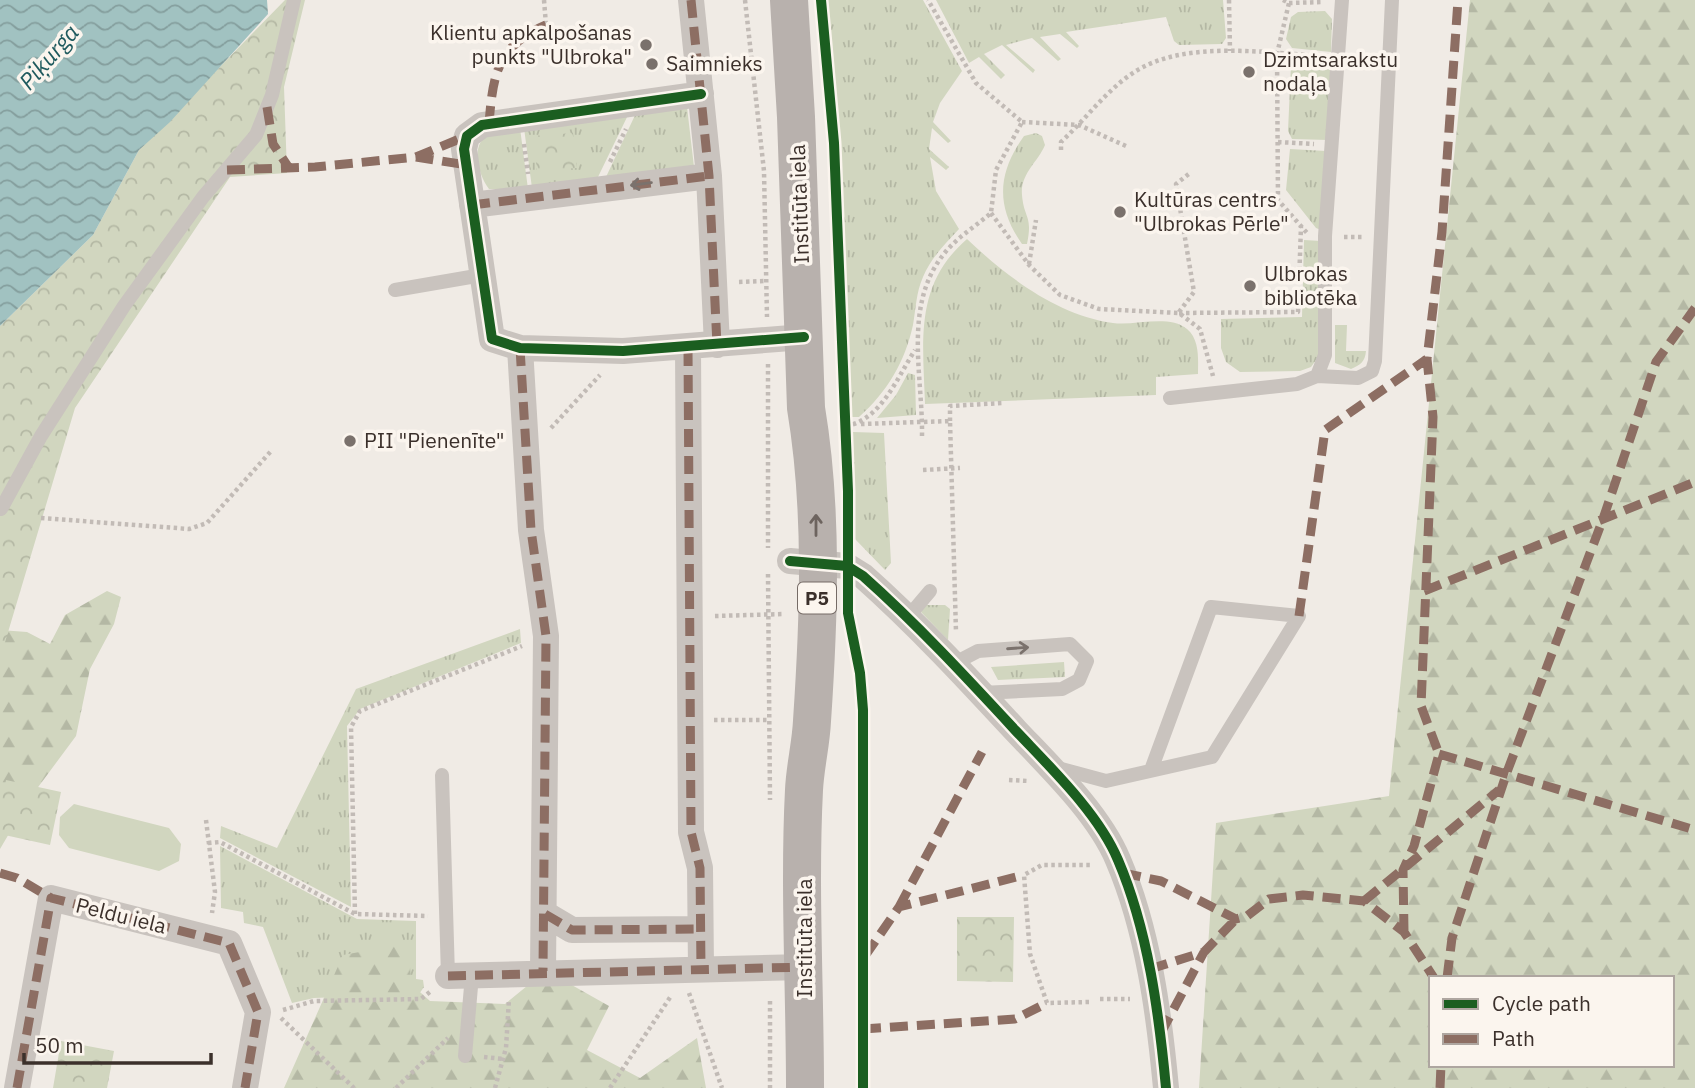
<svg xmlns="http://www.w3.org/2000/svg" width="1695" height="1088" viewBox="0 0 1695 1088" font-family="'IBM Plex Sans',sans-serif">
<defs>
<pattern id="grass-tufts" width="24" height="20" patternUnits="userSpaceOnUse" patternTransform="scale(1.75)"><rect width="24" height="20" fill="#d1d6bf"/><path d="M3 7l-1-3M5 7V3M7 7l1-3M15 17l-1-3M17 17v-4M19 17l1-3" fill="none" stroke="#b4b8a4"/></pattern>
<pattern id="forest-firs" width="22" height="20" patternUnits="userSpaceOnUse" patternTransform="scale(1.75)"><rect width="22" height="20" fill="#d1d6bf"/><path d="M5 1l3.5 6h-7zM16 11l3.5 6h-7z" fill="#b4b8a4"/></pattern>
<pattern id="park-crowns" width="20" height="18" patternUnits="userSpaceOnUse" patternTransform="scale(1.75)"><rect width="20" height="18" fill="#d1d6bf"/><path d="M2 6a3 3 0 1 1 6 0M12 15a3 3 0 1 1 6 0" fill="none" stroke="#b4b8a4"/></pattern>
<pattern id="water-waves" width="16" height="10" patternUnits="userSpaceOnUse" patternTransform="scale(1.75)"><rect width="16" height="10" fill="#a1c2c1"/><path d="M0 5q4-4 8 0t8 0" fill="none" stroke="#849e9d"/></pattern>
</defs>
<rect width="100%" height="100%" fill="#f0ebe5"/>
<path fill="url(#grass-tufts)" d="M827,0H923L962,71L940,103L933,122L951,141L948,143L932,128L929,149L949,167L946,170L930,157L936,191L959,229C945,244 931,258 923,277C916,293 916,308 913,325C905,362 887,392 859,417H851L840,158Z
M936,0H1223L1226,38L1222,44L1179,45L1174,41L1166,17L1066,32L1079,46L1077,48L1060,34L1040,37L1061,59L1058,61L1032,38L1006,45L1035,70L1033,73L1002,45L984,54L1005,75L1001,79L979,57L969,63Z
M1325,11L1332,19L1331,52L1292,48L1286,39L1291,17L1298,12Z
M1296,60L1331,62L1328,140L1292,139L1288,131L1291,65Z
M687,107L694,167L606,177L637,111Z
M629,113L598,177L532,188L524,128Z
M520,128L528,189H489C478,175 469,142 491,133C499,129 511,130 520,128Z
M1036,133L1042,136L1045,145C1038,162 1020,174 1022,195C1024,219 1033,215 1027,244H1022C995,206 998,172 1024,136Z
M1290,149L1326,151L1321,230L1316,228L1286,190Z
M967,239C1007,277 1057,315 1113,323C1135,326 1169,314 1187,329C1200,340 1198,359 1198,374L1156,377V395L925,404C923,340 914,285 967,239Z
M1304,240L1321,241L1319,356L1311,367L1300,371L1240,372L1226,362L1221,348V319L1302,317Z
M1335,325H1347L1346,351H1366C1365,362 1360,365 1351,369L1335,363Z
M908,373L915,375L916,415L877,418L896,395Z
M853,432L884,433L891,563L885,570L855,539L853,531Z
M925,605H945L950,609L948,640L921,612Z
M520,629L521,643L360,709L347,726L351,907L220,838L221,826L277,848L356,689Z
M1064,662L1065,677L998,680L991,667Z
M220,846L357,919L416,921V979L423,980L424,987L419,994L314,998L292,1003L263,927L244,923L243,912L221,908Z"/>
<path fill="url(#forest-firs)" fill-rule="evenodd" d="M1470,0H1695V1088H1199L1216,823L1389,796ZM1431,978H1672V1065H1431Z
M107,591L121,597L114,624L90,669L76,736L30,798L0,849V630L27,632L50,644L65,615Z
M409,943L411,984L430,1001L505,1004L527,986L570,984L609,1006L587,1050L640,1078L697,1038L706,1088H284L343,955Z"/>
<path fill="url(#park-crowns)" d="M285,0H305L284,87L287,173L230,177L75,408L0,659V326L93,235L139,150Z
M573,133L577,168L537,171L533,136Z
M6,780L61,792L50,845L0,834V808Z
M957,917H1014L1013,982L957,981Z
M61,1041L114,1051L107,1088H53Z"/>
<path fill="#d1d6bf" d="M74,804L169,828L181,844L179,861L159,871L69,848L59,835L60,817Z"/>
<path fill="url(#water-waves)" d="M0,0H267L268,14L170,122L139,150L93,235L0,326Z"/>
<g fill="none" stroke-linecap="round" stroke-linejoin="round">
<path stroke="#c2bbb6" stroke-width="4.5" stroke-dasharray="3.5 3.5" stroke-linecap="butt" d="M544,0L546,25
M745,0L764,171L767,317
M1229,0L1230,51
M1283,0L1289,3L1277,54L1278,200L1307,233
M1289,3L1323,2
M1022,122L1079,125L1126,146
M1278,142L1314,144
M524,144L528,174
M1061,150V142C1086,119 1107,89 1136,71C1186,40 1266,53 1322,56
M610,162L626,129
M991,213L1029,265L1060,295L1099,309L1179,313L1200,329L1213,376
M1344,237H1363
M1029,264L1036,220
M739,282L766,281
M1179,312L1194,292L1176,184L1190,173
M1179,313L1298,312L1301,226
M768,364V548
M950,421V406L1002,403
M861,424L950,421L956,632
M846,426C881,420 897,378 915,350
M551,428L600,375
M922,436C923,373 901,300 949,248C961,235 977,225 991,213L996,170L1022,122L976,83L928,0
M923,470L960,468
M41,518L189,529L207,523L272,450
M768,574L770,800
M715,616L784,614
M714,720H769
M1009,780L1029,781
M206,820L215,892L212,913
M208,843L220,842L355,914L428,916
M355,914L351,727L360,711L522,646
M689,993L722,1088
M1100,999H1130
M770,1001V1088
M1089,1002L1047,1003L1030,954L1024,875L1042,865H1093
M283,1010L314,1001L421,999L431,991
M281,1018L354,1088
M484,1057L503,1059
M396,1088L448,1038
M495,1088L506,1048L509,999
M610,1088L671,996"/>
<path stroke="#c9c3be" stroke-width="14" d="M395,290L482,275
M1317,376L1358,378L1372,371L1375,361L1392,0
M1170,398L1297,384L1317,376L1325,355V236L1342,0
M1,509L41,436L124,306L203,197L256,135L272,95L294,0
M908,617L930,591
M953,664L978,651L1070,644L1087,661L1079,680L1062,689L981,693
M1054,767L1106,781L1212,757L1299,616L1211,607L1151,770
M442,775L448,976
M465,1056L472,975"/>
<path stroke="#c9c3be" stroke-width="26" d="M691,0L709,176L717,345
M701,94L482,125L467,136L464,149L492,339L520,348L623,351L804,337
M472,205L709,176
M520,348L531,530L546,636L543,971
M688,348L691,832L700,868L701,969
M790,561L847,566L863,576C917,624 967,678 1016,731C1050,767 1099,814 1118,860C1148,930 1159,1013 1166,1088
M545,914L572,930L699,929
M448,976L805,967
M17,1088L51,898L229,943L258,1012L245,1088"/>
<path stroke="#b8b1ad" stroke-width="38" d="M789,0L796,117L806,408C823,510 819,618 812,721C811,744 805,767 804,790C799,888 805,989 805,1088"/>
<path stroke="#8d6e63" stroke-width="9" stroke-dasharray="18 9" stroke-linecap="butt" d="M691,0L709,176L717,345
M267,107L273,144L289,168
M489,124C493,74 497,46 546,25
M416,157L469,135
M227,170L315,167L416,157L467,165
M472,205L709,176
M520,348L531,530L546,636L543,971
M688,348L691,832L700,868L701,969
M1424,591L1695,482
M1299,616L1325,430L1427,359
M1439,754L1695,830
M0,873L17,878L51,898
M1123,873L1161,881L1236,919L1247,916L1269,899L1303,895L1364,901L1404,932L1434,978
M1364,901L1499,790
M899,907L982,752
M545,914L572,930L699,929
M1404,932L1403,870L1414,846L1439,754L1421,706L1433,417L1427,359L1442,232L1458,0
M865,956L899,907L1024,875
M1150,969L1204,952L1236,919
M448,976L805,967
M1447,978L1452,938L1507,772L1603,519L1656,362L1695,308
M863,1029L1015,1019L1047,1003
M1161,1033L1204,952
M17,1088L51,898L229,943L258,1012L245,1088
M1440,1088L1441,1065"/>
<defs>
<path id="cycleway" d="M821,0L834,143L848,491V613L860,673L863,710V1088
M701,94L482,125L467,136L464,149L492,339L520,348L623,351L804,337
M790,561L847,566L863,576C917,624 967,678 1016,731C1050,767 1099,814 1118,860C1148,930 1159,1013 1166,1088"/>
</defs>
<use href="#cycleway" stroke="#fbf5ee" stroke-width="15"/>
<use href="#cycleway" stroke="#1b5e20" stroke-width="10"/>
</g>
<defs><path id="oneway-shaft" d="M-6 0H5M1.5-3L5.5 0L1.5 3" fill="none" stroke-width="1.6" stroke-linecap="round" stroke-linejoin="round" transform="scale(1.75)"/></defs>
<g stroke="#7b726d">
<use href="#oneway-shaft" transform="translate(641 184) rotate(173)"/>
<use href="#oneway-shaft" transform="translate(1018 648) rotate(-4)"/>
</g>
<use stroke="#6d645f" href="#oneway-shaft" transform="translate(816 525) rotate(-90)"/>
<g fill="#7a716c" stroke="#fbf5ee" stroke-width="2.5">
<circle cx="646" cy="45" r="7"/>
<circle cx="652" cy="64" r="7"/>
<circle cx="1249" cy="72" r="7"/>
<circle cx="1120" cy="212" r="7"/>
<circle cx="1250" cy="286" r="7"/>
<circle cx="350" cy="441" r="7"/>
</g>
<g text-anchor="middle" stroke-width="7" stroke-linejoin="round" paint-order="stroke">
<rect fill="#fbf5ee" stroke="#756b66" stroke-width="2" x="798" y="582.5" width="38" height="31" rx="5"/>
<g font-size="19" font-weight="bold" fill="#3b302b">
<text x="817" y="605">P5</text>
</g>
<g font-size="21" fill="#3b302b" stroke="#fbf5ee" text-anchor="start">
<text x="632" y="40" text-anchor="end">Klientu apkalpošanas<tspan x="632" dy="24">punkts "Ulbroka"</tspan></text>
<text x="1263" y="67">Dzimtsarakstu<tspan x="1263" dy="24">nodaļa</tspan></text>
<text x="666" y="71">Saimnieks</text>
<text x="1134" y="207">Kultūras centrs<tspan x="1134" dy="24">"Ulbrokas Pērle"</tspan></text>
<text x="1264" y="281">Ulbrokas<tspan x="1264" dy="24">bibliotēka</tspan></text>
<text x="364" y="448">PII "Pienenīte"</text>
</g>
<g font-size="21" fill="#3b302b" stroke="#fbf5ee">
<text transform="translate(800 204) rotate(-92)" y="7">Institūta iela</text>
<text transform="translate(121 916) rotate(14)" y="7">Peldu iela</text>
<text transform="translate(805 938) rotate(-90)" y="7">Institūta iela</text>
</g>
<g font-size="23" font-style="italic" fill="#1f5a5e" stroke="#fbf5ee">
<text transform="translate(49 57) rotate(-49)" y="8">Piķurga</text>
</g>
</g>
<rect x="1429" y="976" width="245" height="91" fill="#fbf5ee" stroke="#aea6a0" stroke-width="2"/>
<rect x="1443" y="999" width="35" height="10" fill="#1b5e20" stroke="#aea6a0" stroke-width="2"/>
<text x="1492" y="1011" font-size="21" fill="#3b302b">Cycle path</text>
<rect x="1443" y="1034" width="35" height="10" fill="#8d6e63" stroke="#aea6a0" stroke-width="2"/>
<text x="1492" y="1046" font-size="21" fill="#3b302b">Path</text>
<path d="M24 1053v10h187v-10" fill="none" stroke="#3b302b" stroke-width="3.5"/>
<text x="35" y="1053" font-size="21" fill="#3b302b" stroke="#fbf5ee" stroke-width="5" paint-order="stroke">50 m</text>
</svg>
